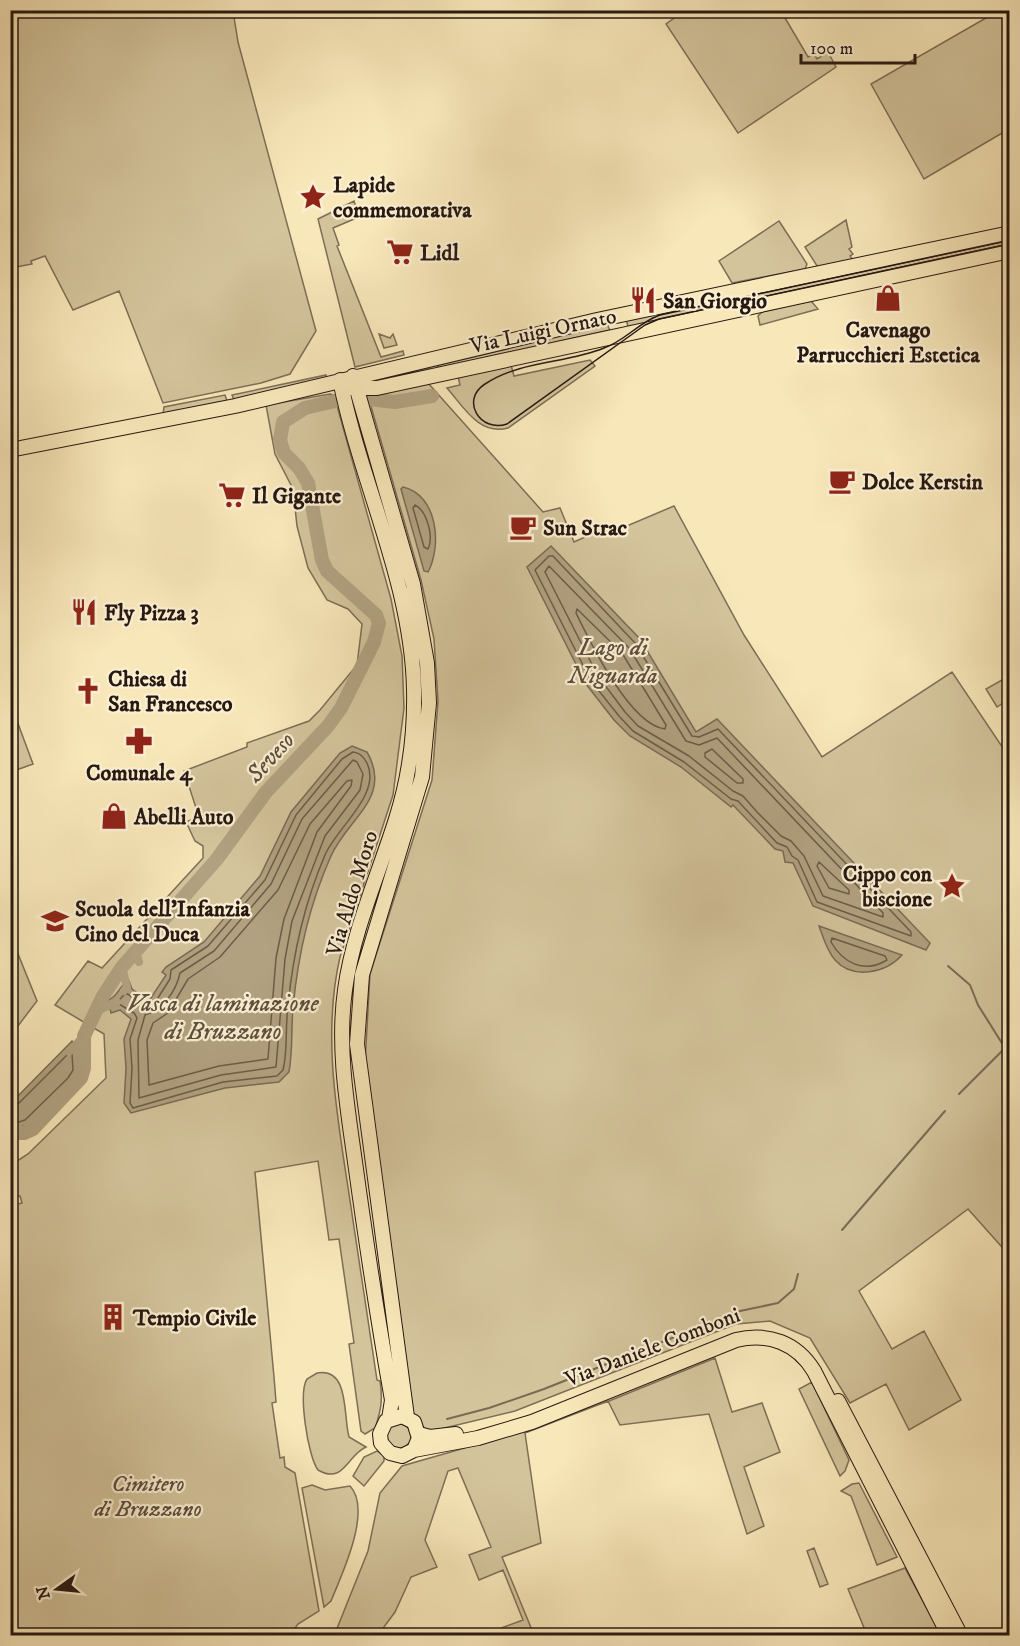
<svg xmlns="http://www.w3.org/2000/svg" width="1020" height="1646" viewBox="0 0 1020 1646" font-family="'IM FELL DW Pica',serif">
<rect width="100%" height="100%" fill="#f8e7b9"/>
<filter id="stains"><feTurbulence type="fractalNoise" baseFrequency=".00333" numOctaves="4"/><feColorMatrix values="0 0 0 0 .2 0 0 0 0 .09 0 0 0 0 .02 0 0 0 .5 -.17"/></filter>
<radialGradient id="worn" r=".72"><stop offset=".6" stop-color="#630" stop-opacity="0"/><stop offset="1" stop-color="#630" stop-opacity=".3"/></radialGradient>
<path fill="#d4c49c" stroke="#7e6e56" stroke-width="1.5" d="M11,10L233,11L238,42L316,331L290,374L261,383L163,403L119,291L73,310L45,256L31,261L32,264L11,268Z
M684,11H781L808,57L814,54L817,59L828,52L836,67L738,133L666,24Z
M998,11H1009V129L924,179L871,84Z
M354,201L359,217L333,228L339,245L337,246L381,357L403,351L404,355L355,367L318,219Z
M846,220L852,247L849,249L853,254L850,256L854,261L819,269L805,247Z
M779,221L807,264L805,269L732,283L719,261Z
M1009,236V248L757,303L754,290Z
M718,298L724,310L629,330L626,319Z
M811,301L818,309L760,325L758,316L762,312Z
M606,323L610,330L438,368L436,361Z
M379,334L390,338L393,334L397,345L384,348Z
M590,360L595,366L508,428C479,436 463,406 447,388L460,385L458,376L511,365L514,376Z
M428,365L430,371L367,385L365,377Z
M326,375L327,381L234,400L232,395Z
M428,383L543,512L560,508L574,542L612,525L615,531L674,506L744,635L822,757L952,672L1009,757V1255L968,1209L859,1291L892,1349L924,1331L961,1400L909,1430L886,1384L850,1403L810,1338L770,1321L736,1324L515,1411L428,1432L412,1414L365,1063L370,974L432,780L438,701L434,639L421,580L368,396Z
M330,394L334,395L391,599L402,656L404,708L393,795L340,957C322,1035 337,1115 349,1194C358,1256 368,1318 377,1380L380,1381C383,1399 381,1411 375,1428L365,1434L361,1431L349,1344L354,1343L339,1239L329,1240L318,1161L255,1172L274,1377L276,1402L272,1403L280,1458L284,1457L285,1467L295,1473L319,1611L298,1624L290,1635H11L10,1206L22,1203L20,1196L11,1197V1165L28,1154L106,1078L104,1034L55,1005L88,961L102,968L203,858V846L195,841L186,822L199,817L184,771L247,747V743L309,721L320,710L357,665L362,624L348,609L327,600L308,568L297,526L293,489L275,454L266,405Z
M225,395L227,401L163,414L164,407Z
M1009,676V699L997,707L986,689Z
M10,702L33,764L11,772H10Z
M10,934L37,1001L11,1035H10Z
M715,1358L732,1412L762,1403L780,1452L744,1467L764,1526L747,1534L709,1414L620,1425L608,1401L525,1433L541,1543L502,1557L534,1635H482L523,1620L503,1570L479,1580L469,1555L491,1547L458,1468L448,1471L425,1540L437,1567L411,1577L395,1612L378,1635L334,1636L368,1551L380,1493L402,1466L524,1431L609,1401Z
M317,1373C350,1367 343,1416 349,1437L366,1447C347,1455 344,1485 318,1470C308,1457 298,1393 307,1379Z
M812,1382L849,1460L845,1471L840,1476L799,1389Z
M387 1436a12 12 0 1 1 24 0a12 12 0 1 1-24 0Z
M377,1451L384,1456V1461L364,1486L353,1476L364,1457Z
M859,1483L897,1557L877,1565L851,1496L841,1491L852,1484Z
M312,1485L325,1490L350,1486C373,1510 341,1576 331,1601L324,1607L302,1488Z
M814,1548L828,1584L820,1587L807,1551Z
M905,1568L941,1635H867L848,1589Z"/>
<path fill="#b1a180" stroke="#7a6a54" stroke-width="1.5" d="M403,487C438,495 442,546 428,572L424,571L401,489Z
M551,546L640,639L696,732L717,719L930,943L926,950L813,906L793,863L785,862L783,851L775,849L733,805L731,807L681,767L630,736L614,720L586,684L527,567Z
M352,746L367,752C393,797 348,818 331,856C309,905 298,954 293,1008C291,1029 293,1051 289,1072L279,1082L225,1088L131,1113L124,1103L126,1068L124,1039L131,1019L120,1010L111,1013L108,1000C118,997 119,985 129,981L132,989L149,1001L166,975L162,972L166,967L204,942L260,876L291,812L340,753Z
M819,926L902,955C886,973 853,980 835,960C827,951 823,937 819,926Z
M72,1041L79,1048V1068L75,1078L29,1125L15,1128L11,1123V1103Z"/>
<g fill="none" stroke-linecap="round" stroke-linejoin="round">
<path stroke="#6c5c48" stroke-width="1.5" d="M415,505C427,511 434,537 428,549L424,547L413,508Z
M549,556H553L635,643L692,736L699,737L718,729L911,932V936L817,902L798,860L792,856L787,847L777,843L738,801L731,799L684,762L633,731L619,716L591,681L535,570Z
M549,566L629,648L686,741L699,745L717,738L883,913V917L823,896L804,856L791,841L781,836L757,812L743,796L733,791L689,756L638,726L625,712L598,676L545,572Z
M577,609L622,653L666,725L665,729C630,725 590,642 576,613Z
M712,749L743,779V783H737L705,757V753Z
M353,752C360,753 363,756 367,763C382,794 337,827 325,855C304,904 293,953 288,1006C285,1027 288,1050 283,1070L277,1076L223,1082L133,1108L130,1103L132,1068L130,1039L137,1018L134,1013L119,1004V1000L126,993L146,1006L154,1004L170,979L171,970L208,946L265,880L296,815L342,759Z
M353,760L357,762L363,774L360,790L325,836L292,921L285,959L276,1067L221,1075L139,1098L138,1040L145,1015C162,1010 176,992 180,973L214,951L271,884L302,819Z
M352,780L351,786L317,832L284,919L276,958L268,1059L219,1066L149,1085L147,1040L153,1023L168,1013L188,979L220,957L278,890L310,824L347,781Z
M819,862L849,890V894L829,888L817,866Z
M832,938L885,956L887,960C864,974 843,963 831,942Z
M10,1107L17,1105L68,1054H72L73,1070L68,1078L25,1120L19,1122L10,1120"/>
<path stroke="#7a6a54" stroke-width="2" d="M948,966L970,985L978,1005L1005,1048L959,1094
M842,1230L945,1111
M447,1419L489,1408L544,1389L740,1311L778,1303L794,1289L798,1274"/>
<path stroke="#b1a180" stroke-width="8" d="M136,950L139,962
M122,967L127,987L124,991
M99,1010L117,1002
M69,1052L84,1036"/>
<path stroke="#b1a180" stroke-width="14" d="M368,399L395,402L432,396
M10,1133H24L33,1129L81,1078L84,1068V1036L103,996L122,967L217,859L266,792L328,726L341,708L374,642L379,623L376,615L327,571L322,560L308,483L299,468L284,453L280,440L283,422L305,408L335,401"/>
<defs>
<path id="major" d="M353,376L413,584L427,663L429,703L422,777L362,975L357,1044L407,1417
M340,380C361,484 412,583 414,690C415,734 409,778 396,819C378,876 353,931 345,990C337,1047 347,1105 355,1162C366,1242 378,1321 392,1400L389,1419
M350,388H377L1010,251
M10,450L235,406L597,320L1010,233
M838,1401L961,1636
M419,1434L430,1437L456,1434
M414,1450L419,1438L414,1422L402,1416L386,1421L380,1434L381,1443L390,1453L402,1456L414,1450L478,1438L532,1422L736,1340C768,1332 797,1343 814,1371L949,1636"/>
</defs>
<use href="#major" stroke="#271811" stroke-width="16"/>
<use href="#major" stroke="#f8e7b9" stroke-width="14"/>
<path stroke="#271811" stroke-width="1.5" d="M1010,240L660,315C639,322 625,341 604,348C565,364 522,360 485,384C460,400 480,433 507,424L645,325L659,319L1010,244"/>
</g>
<defs>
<symbol id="sight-bare" viewBox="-9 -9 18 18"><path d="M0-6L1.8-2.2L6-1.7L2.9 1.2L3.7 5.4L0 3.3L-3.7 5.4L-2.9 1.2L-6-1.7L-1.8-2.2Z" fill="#8f2418" stroke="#faefd2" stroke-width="2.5" paint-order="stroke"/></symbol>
<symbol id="supermarket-bare" viewBox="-9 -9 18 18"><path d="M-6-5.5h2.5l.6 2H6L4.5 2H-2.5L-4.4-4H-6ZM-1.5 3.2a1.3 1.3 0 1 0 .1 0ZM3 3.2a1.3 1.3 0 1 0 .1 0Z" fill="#8f2418" stroke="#faefd2" stroke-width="2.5" paint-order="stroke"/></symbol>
<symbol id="shop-bare" viewBox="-9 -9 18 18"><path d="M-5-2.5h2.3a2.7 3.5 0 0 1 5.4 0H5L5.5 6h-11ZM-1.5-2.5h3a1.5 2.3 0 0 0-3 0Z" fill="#8f2418" stroke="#faefd2" stroke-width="2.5" paint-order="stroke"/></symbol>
<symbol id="restaurant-bare" viewBox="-9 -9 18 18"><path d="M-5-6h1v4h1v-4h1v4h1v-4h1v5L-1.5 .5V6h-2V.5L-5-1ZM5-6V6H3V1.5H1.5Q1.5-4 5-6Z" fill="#8f2418" stroke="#faefd2" stroke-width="2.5" paint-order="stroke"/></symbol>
<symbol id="cafe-bare" viewBox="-9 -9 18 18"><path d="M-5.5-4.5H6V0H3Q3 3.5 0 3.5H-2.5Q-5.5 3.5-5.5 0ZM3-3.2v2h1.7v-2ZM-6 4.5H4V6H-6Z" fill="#8f2418" stroke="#faefd2" stroke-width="2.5" paint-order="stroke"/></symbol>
<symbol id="church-bare" viewBox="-9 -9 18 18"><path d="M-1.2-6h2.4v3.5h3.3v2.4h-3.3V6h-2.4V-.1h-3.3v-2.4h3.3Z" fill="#8f2418" stroke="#faefd2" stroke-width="2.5" paint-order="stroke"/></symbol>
<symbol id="pharmacy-bare" viewBox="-9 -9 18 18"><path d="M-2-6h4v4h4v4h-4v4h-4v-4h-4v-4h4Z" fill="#8f2418" stroke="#faefd2" stroke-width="2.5" paint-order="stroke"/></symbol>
<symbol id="school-bare" viewBox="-9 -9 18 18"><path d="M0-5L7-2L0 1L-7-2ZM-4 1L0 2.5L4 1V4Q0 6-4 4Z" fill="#8f2418" stroke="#faefd2" stroke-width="2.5" paint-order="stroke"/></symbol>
<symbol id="building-bare" viewBox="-9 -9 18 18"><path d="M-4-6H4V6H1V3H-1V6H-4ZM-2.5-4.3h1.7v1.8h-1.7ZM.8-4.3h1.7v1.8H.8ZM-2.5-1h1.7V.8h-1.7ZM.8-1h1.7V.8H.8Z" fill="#8f2418" stroke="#faefd2" stroke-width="2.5" paint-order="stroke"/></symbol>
</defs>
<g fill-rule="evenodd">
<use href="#sight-bare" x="294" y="178" width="38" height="38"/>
<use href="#supermarket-bare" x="381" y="233" width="38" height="38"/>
<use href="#shop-bare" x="869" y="279" width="38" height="38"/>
<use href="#restaurant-bare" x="624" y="281" width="38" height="38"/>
<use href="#cafe-bare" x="823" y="462" width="38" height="38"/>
<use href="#supermarket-bare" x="213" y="476" width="38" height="38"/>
<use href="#cafe-bare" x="504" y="508" width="38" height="38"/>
<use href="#restaurant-bare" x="65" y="593" width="38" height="38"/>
<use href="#church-bare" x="69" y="672" width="38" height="38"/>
<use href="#pharmacy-bare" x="120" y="722" width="38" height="38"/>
<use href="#shop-bare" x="95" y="797" width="38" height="38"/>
<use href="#sight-bare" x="933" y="867" width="38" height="38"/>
<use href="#school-bare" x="36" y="902" width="38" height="38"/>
<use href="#building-bare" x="94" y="1298" width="38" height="38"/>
</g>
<g text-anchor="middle" stroke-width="4.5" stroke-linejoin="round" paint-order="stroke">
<g font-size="22" font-weight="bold" fill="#271811" stroke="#faefd2" text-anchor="start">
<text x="333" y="192">Lapide<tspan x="333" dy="25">commemorativa</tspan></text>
<text x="420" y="260">Lidl</text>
<text x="663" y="308">San Giorgio</text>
<text x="888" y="337" text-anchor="middle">Cavenago<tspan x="888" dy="25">Parrucchieri Estetica</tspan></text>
<text x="862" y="489">Dolce Kerstin</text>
<text x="252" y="503">Il Gigante</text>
<text x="543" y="535">Sun Strac</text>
<text x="104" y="620">Fly Pizza 3</text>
<text x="108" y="686">Chiesa di<tspan x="108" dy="25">San Francesco</tspan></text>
<text x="139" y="780" text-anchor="middle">Comunale 4</text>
<text x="134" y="824">Abelli Auto</text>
<text x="932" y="881" text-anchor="end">Cippo con<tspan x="932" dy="25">biscione</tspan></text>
<text x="75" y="916">Scuola dell'Infanzia<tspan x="75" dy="25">Cino del Duca</tspan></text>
<text x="133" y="1325">Tempio Civile</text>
</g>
<g font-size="22" fill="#271811" stroke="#faefd2">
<text transform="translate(543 330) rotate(-12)" y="8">Via Luigi Ornato</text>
<text transform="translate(351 893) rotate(-73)" y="8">Via Aldo Moro</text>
<text transform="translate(652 1346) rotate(-21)" y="8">Via Daniele Comboni</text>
</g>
<g font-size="22" font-style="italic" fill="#5b4c3b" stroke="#faefd2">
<text x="148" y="1491">Cimitero<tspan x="148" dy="25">di Bruzzano</tspan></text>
</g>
<g font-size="24" font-style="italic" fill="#5e4f3d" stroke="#faefd2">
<text x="613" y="655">Lago di<tspan x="613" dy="28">Niguarda</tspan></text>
<text transform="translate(270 757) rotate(-48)" y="8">Seveso</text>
<text x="223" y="1011">Vasca di laminazione<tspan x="223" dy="28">di Bruzzano</tspan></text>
</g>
</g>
<rect width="1020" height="1646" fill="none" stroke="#f8e7b9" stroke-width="36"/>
<rect x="12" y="12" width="996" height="1622" fill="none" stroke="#271811" stroke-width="3"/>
<rect x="18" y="18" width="984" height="1610" fill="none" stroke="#271811" stroke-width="1.5"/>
<g transform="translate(57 1589) rotate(255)" stroke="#faefd2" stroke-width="4.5" paint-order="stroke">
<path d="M0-4.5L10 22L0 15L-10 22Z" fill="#271811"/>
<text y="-9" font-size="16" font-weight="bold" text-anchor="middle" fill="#271811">N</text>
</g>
<path d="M801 54v9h114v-9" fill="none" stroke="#271811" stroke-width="3"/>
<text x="810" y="54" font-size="18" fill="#271811" stroke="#faefd2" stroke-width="4.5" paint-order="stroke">100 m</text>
<rect width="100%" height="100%" filter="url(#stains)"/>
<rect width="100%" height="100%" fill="url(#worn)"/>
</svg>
